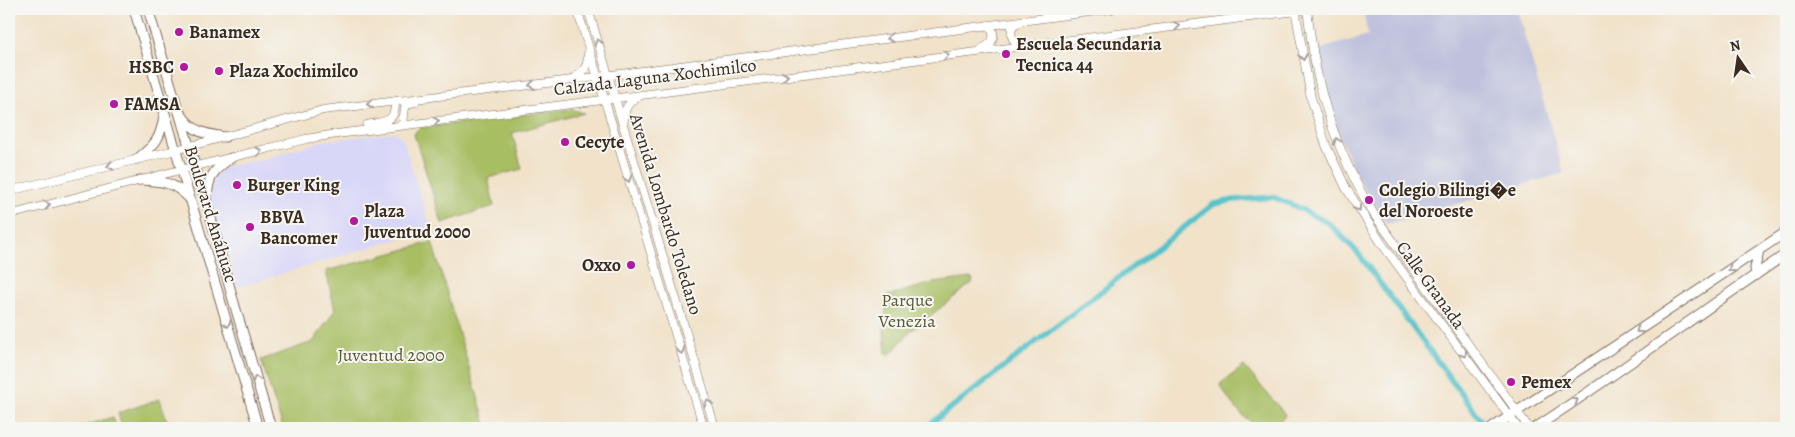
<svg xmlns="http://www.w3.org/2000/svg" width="1795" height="437" viewBox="0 0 1795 437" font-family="Alegreya,serif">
<rect width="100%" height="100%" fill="#f6f6f2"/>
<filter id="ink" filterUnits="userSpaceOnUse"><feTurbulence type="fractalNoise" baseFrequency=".02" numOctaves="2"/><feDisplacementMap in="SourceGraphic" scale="10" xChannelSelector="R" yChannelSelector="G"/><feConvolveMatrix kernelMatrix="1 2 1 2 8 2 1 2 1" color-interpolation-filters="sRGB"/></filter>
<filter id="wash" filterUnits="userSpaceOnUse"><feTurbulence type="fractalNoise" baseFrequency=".0096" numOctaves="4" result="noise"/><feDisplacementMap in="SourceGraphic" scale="20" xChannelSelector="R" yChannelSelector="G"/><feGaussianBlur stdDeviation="1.12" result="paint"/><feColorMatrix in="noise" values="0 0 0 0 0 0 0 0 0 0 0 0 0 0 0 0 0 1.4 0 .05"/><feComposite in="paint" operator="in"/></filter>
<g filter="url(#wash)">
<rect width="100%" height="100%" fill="#f1e2c9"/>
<path fill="#d9d7f8" d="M396,132L403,139L431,229L238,287L234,279L230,257L220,237L209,199L214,177L222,169L231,165L261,160L322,141Z"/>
<path fill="#c0c2dd" d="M1363,9H1517L1564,173L1387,224L1357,177L1337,130L1318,50L1368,35Z"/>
<path fill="#a7be64" stroke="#717441" d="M571,109L584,113L512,133L522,169L488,178L494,206L442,223L414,134L419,128Z
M432,242L487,428H283L261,360L313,342L335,310L326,271Z
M971,278L973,279L972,283L912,330L889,355L886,353L884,332L887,296L933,283Z
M1244,366L1284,413L1285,416C1280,420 1274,427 1268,428C1264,429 1260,427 1257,425C1239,416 1229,401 1220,384Z
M160,399L169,428H122L118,413Z
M113,417L116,428H77Z"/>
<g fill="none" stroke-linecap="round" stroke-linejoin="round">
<path stroke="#54c2ca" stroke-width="5.5" d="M925,428L1214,204L1234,200L1273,197L1295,206L1330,224L1358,253L1483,423"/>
</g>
</g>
<g filter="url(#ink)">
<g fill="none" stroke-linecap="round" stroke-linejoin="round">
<defs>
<path id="secondary" d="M577,9L704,428
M588,9L715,428
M1295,9L1311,98L1326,145L1346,188L1382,244L1518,428
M1307,9C1310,31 1313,55 1318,77C1329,127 1348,172 1375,216L1529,428
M1019,46C1013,40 1010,37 1012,28L1020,21
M983,48C994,43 997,34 988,25
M574,78C584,71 588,67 588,54
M624,120C624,108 629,101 639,96
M367,125C385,121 396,123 395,101
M403,125L405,107L410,103L415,102
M9,191L176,150L323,110L597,77L1112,9
M9,215L172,172L306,139L337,134L1312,9"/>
<path id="primary" d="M134,9L258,428
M148,9L212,222L232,296L271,428
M181,114C193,132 204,134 225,137
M137,159C155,145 161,139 164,115
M140,180C163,181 173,182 189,198
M207,199C208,177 213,170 231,158
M1756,275L1755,268L1759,250
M1492,428L1786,232
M1535,428C1620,372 1702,311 1786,254"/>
</defs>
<use href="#secondary" stroke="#7b6a5a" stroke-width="9"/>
<use href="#primary" stroke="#7b6a5a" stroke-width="11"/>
<use href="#secondary" stroke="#fff" stroke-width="8"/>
<use href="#primary" stroke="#fff" stroke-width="9"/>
</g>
<defs><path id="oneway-chevron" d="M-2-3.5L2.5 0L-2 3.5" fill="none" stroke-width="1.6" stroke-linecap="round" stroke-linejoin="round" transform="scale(1.25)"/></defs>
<g stroke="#a79f9a">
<use href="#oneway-chevron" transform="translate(1177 26) rotate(-7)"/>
<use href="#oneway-chevron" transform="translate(890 38) rotate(173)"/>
<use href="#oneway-chevron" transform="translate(598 42) rotate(-107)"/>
<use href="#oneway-chevron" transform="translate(946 55) rotate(-7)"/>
<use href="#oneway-chevron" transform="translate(1303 57) rotate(81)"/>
<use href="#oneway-chevron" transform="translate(785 76) rotate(-7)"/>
<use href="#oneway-chevron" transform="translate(532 85) rotate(173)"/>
<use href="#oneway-chevron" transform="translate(370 104) rotate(173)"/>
<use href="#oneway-chevron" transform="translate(436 121) rotate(-8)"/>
<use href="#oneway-chevron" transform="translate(1337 141) rotate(-111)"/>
<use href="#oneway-chevron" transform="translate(259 151) rotate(-14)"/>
<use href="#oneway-chevron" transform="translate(110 166) rotate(167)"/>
<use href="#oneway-chevron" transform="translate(628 179) rotate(73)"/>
<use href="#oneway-chevron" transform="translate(47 205) rotate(-15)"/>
<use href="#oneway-chevron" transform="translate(1358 208) rotate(59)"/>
<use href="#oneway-chevron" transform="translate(1731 269) rotate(146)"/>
<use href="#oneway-chevron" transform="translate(227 324) rotate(74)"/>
<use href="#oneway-chevron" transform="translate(1639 330) rotate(146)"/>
<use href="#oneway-chevron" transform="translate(681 351) rotate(73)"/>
<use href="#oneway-chevron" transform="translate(1464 354) rotate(54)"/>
<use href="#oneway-chevron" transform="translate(256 379) rotate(-107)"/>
<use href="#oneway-chevron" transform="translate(1575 401) rotate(-34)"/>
<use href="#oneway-chevron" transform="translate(708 403) rotate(-107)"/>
</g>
</g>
<g fill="#b5179e" stroke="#f6f6f2" stroke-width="2">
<circle cx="179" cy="32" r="5"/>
<circle cx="1006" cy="54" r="5"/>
<circle cx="184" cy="67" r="5"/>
<circle cx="219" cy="71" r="5"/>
<circle cx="114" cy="104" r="5"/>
<circle cx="565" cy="142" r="5"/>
<circle cx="237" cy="185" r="5"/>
<circle cx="1369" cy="200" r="5"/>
<circle cx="354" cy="221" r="5"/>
<circle cx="250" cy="227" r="5"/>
<circle cx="631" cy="265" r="5"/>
<circle cx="1511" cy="382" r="5"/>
</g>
<g text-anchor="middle" stroke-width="4" stroke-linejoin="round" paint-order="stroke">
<g font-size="18" font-weight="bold" fill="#3b2a1e" stroke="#f6f6f2" text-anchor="start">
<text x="189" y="38">Banamex</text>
<text x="1016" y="50">Escuela Secundaria<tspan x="1016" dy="21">Tecnica 44</tspan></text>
<text x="174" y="73" text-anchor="end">HSBC</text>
<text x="229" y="77">Plaza Xochimilco</text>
<text x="124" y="110">FAMSA</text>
<text x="575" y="148">Cecyte</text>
<text x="247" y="191">Burger King</text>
<text x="1379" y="196">Colegio Bilingi�e<tspan x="1379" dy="21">del Noroeste</tspan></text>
<text x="364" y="217">Plaza<tspan x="364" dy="21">Juventud 2000</tspan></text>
<text x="260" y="223">BBVA<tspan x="260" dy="21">Bancomer</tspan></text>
<text x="621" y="271" text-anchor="end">Oxxo</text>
<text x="1521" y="388">Pemex</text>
</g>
<g font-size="18" fill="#3b2a1e" stroke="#f6f6f2">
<text transform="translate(655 77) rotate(-7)" y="6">Calzada Laguna Xochimilco</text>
<text transform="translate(211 214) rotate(73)" y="6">Boulevard Anáhuac</text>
<text transform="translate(666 214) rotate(73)" y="6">Avenida Lombardo Toledano</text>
<text transform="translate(1431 285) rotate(54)" y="6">Calle Granada</text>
</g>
<g font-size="18" fill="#5b5633" stroke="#f6f6f2">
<text x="907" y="306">Parque<tspan x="907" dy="21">Venezia</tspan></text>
<text x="391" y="361">Juventud 2000</text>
</g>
</g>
<rect width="1795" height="437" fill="none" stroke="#f6f6f2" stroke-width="30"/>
<g transform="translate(1738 58) rotate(347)" stroke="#f6f6f2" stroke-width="4" paint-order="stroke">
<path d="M0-4L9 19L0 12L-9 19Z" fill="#3b2a1e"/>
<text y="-8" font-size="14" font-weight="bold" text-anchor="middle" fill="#3b2a1e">N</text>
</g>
</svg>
